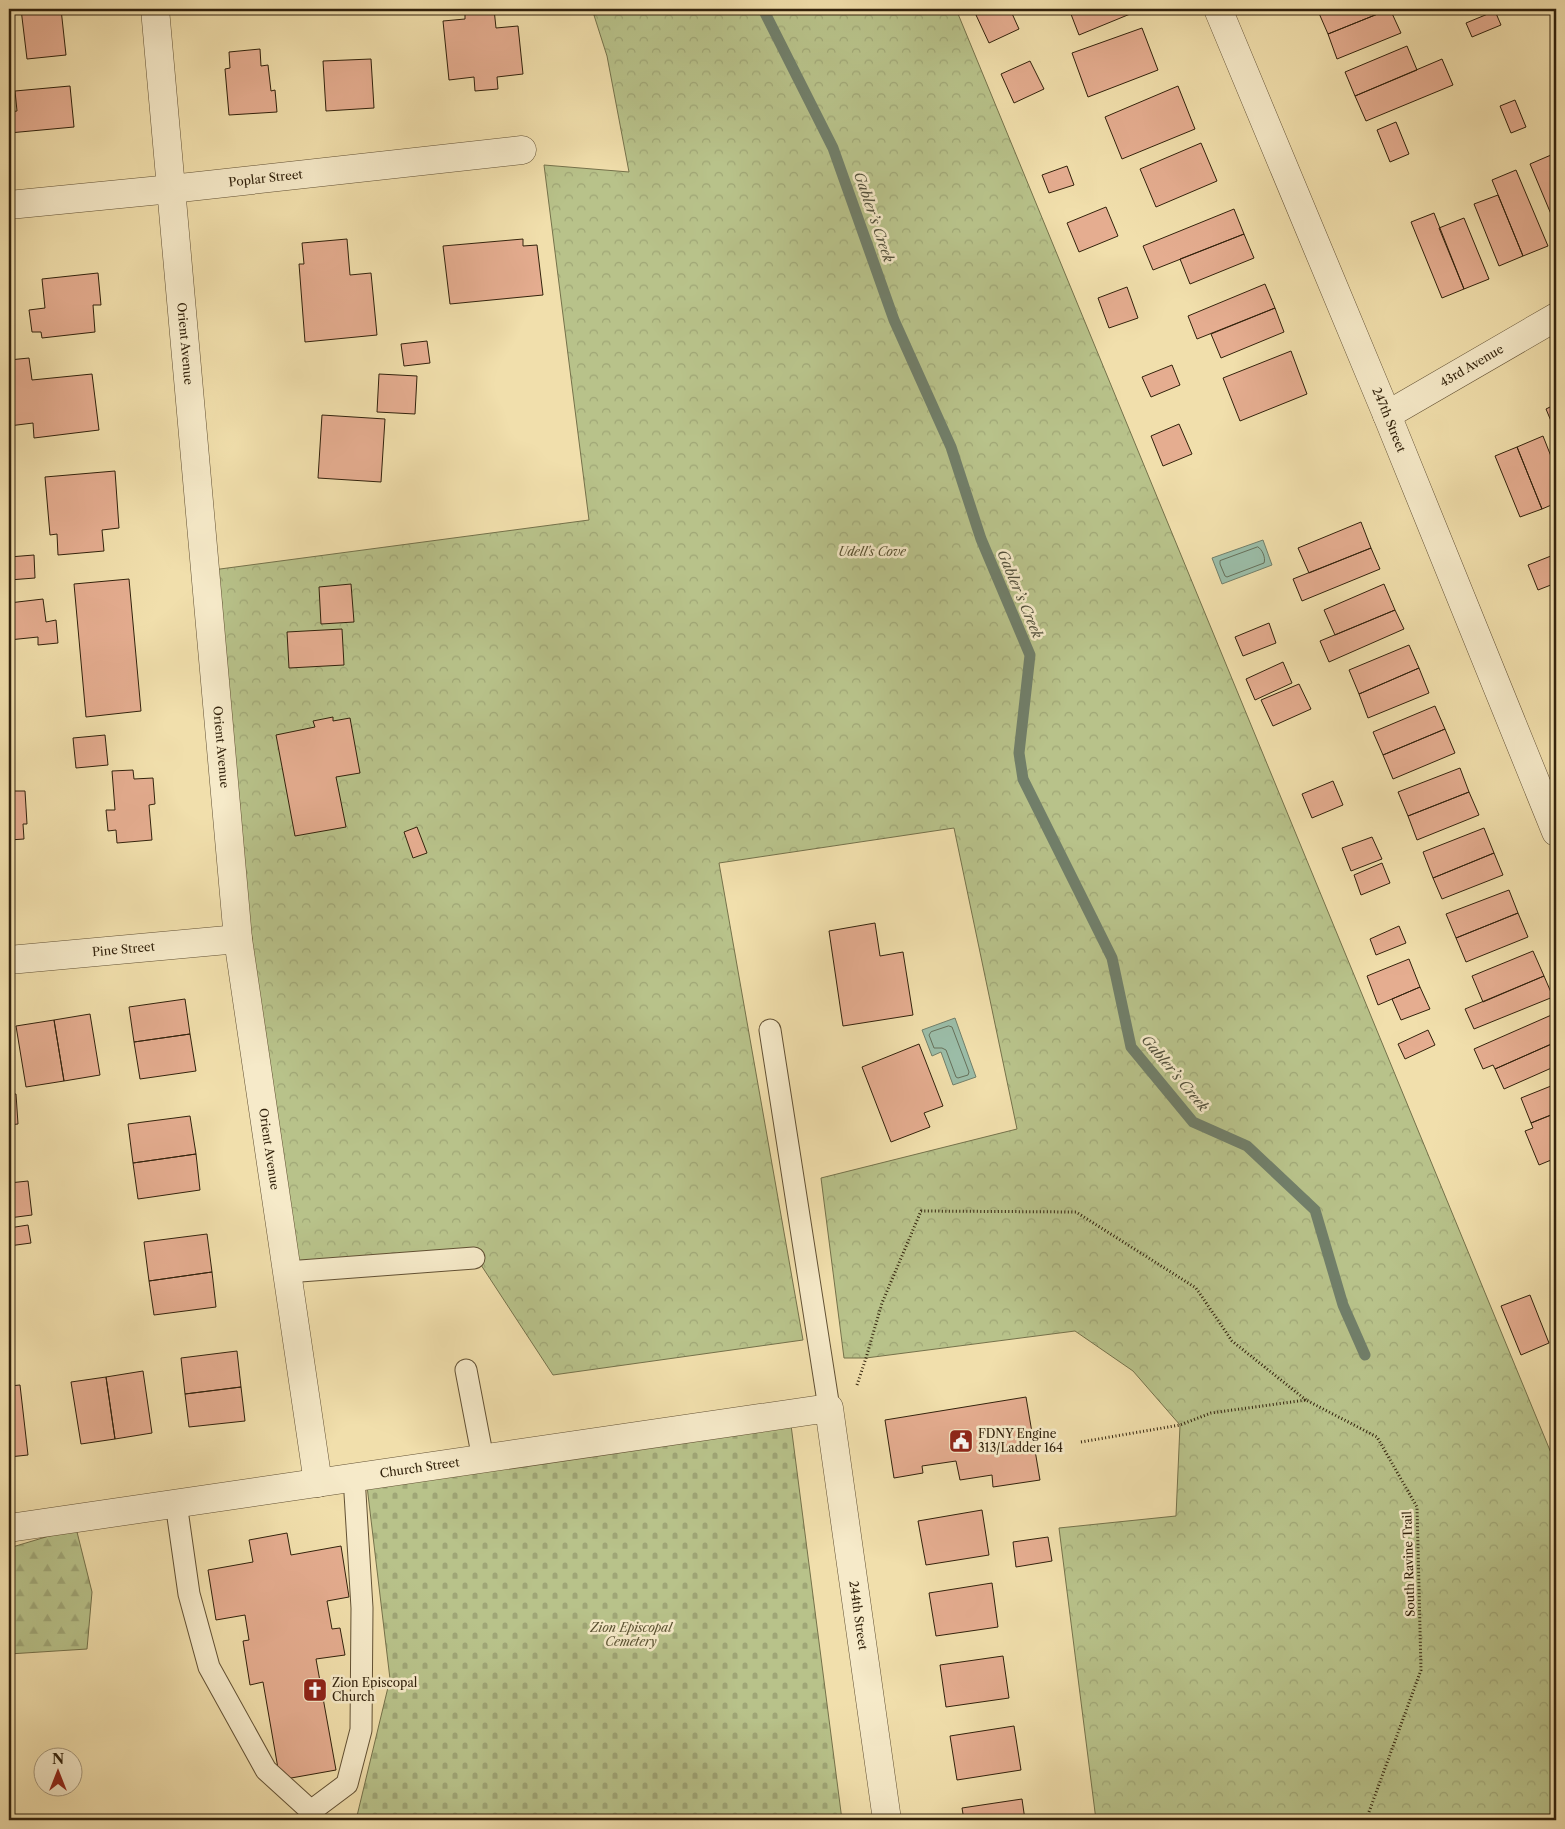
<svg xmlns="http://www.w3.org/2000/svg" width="1565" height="1829" viewBox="0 0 1565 1829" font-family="'Libre Caslon Text',serif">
<defs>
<pattern id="forest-firs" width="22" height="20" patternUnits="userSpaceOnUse" patternTransform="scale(1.25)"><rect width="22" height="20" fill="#b8c28a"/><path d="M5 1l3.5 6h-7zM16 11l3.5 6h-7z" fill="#9fa676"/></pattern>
<pattern id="cemetery-stones" width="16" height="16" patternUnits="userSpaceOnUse" patternTransform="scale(1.25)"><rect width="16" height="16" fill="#b8c28a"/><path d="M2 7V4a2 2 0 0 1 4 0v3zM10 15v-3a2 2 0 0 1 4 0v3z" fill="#9fa676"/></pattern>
<pattern id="park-crowns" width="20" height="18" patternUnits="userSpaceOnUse" patternTransform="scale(1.25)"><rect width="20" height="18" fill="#b8c28a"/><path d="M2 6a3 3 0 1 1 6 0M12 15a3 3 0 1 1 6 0" fill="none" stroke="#9fa676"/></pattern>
</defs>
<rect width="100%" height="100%" fill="#f1dfac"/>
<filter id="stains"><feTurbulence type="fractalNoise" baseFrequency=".004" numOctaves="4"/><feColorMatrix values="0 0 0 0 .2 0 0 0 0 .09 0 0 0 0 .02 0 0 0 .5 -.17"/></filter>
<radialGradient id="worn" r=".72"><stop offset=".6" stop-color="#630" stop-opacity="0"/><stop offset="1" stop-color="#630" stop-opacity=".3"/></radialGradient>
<path fill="url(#forest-firs)" stroke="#75724b" d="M76,1528L92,1592L87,1649L9,1654V1548Z"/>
<path fill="url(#cemetery-stones)" stroke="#75724b" d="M791,1425L842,1820H356L390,1679L367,1486Z"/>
<path fill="url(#park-crowns)" stroke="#75724b" d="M592,9H956L1556,1465V1820H1096L1059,1528L1176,1516L1180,1425L1133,1371L1075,1331L866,1358H844L821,1178L1017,1129L954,828L719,863L803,1340L553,1375L481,1265L288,1277L205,571L589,520L544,165L629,172L607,56Z"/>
<path fill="#9bbda8" stroke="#717f6a" d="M1263,540L1272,565L1222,584L1212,558Z
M955,1018L976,1077L953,1085L941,1052L932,1056L922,1030Z"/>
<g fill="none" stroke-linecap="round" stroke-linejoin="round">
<path stroke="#66705a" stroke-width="1" d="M1258,547C1262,549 1266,558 1264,563L1227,577L1225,576L1220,564V561Z
M949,1026L952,1027L969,1072L968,1075L958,1078L956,1077L946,1050L942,1048H934L929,1035L931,1032Z"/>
<path stroke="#717f6a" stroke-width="11" d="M763,9L833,148L894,320L951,447L981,539L1030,655L1019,753L1023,779L1112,958L1131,1047L1193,1122L1247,1146L1315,1210L1343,1305L1365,1355"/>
</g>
<path fill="#e5ad90" stroke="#32220c" d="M21,9H61L66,55L27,59Z
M465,9H494L496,28L518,26L523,74L497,77L498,89L475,91L474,77L449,80L443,21L465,19Z
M989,9H1010L1019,29L989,43L976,15Z
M1069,9H1134L1135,12L1079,35Z
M1323,9H1390L1328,34L1318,11Z
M1390,9L1401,33L1337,59L1328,34Z
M1495,11L1501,25L1472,37L1466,23Z
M1142,28L1158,70L1088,97L1072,53Z
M1407,46L1417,70L1355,96L1345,72Z
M260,49L261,66L268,65L271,91L275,90L277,112L229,115L225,69L230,68L229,52Z
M371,59L374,108L326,111L323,61Z
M1442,59L1453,85L1366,121L1355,96Z
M1030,61L1044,89L1014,103L1001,74Z
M70,86L74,127L9,133V112L17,111L15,91Z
M1178,86L1195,129L1122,159L1105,117Z
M1515,100L1526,127L1511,133L1500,106Z
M1396,122L1409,154L1390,162L1377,130Z
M1201,143L1217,181L1156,207L1140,169Z
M1551,155L1556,167V226L1530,164Z
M1067,166L1074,185L1049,193L1042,175Z
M1516,170L1548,246L1523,256L1492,180Z
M1498,195L1523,256L1499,266L1474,204Z
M1106,207L1118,236L1079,252L1067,223Z
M1234,209L1244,234L1153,270L1143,246Z
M1434,213L1464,289L1442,298L1411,222Z
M1464,218L1489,279L1464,289L1439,228Z
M1244,234L1254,258L1190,284L1180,259Z
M347,239L350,275L371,273L377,335L305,342L299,264H304L302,243Z
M523,239V246L537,245L543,295L450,304L443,246Z
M98,273L101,305H93L95,332L42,338L41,332H32L29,310L45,308L42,279Z
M1265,284L1275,308L1197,339L1188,316Z
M1127,287L1138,318L1109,328L1098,298Z
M1275,308L1284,332L1221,358L1211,334Z
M427,341L430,363L404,366L401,344Z
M1291,351L1307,394L1240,421L1223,378Z
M29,358L32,380L92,374L99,430L34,438L33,423L9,426V360Z
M1172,365L1180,385L1151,397L1142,377Z
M379,374L417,376L415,414L377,412Z
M1556,404V433L1546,409Z
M322,415L385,419L381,482L318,478Z
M1179,424L1192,454L1163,466L1151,436Z
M1543,436L1556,469V503L1542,509L1517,447Z
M1517,447L1542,509L1520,517L1495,456Z
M115,471L119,528L102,530L104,551L58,555L57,534L50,535L45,477Z
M1361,522L1371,548L1309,573L1298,548Z
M1371,548L1380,569L1302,601L1293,579Z
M1556,554V583L1538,590L1528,565Z
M34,555L35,578L9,580V557Z
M129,579L141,711L86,717L74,584Z
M351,584L354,622L321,624L319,587Z
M1384,584L1395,610L1335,635L1324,610Z
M43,599L46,622L56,620L58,643L38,645V637L9,640V603Z
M1395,610L1404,629L1329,662L1320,641Z
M1269,623L1276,643L1243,656L1235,637Z
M342,629L344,665L289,668L287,632Z
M1409,645L1419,668L1359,694L1349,670Z
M1283,662L1292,683L1255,700L1246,679Z
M1419,668L1429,693L1368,718L1359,694Z
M1299,684L1311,709L1273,726L1261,700Z
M1435,706L1445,729L1383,755L1373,732Z
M333,717V721L350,718L360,773L336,777L346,827L295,836L276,735L315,727L313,721Z
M1445,729L1455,753L1393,779L1383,755Z
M105,735L108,765L76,768L73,738Z
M1460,768L1469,792L1408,816L1398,792Z
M133,770L134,779L153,778L155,804L149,805L152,840L117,843L116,830L108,831L106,810H115L112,771Z
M1333,781L1343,805L1312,818L1302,794Z
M9,791H25L27,824H23L24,839L9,840Z
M1469,792L1479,815L1417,840L1408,816Z
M417,827L427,853L413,858L404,832Z
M1484,828L1494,853L1433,878L1423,852Z
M1372,837L1382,859L1351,871L1342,848Z
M1494,853L1503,875L1442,899L1433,878Z
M1382,863L1390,883L1361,895L1354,875Z
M1509,890L1518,913L1456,938L1446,914Z
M1518,913L1528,937L1466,962L1456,938Z
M875,923L880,956L903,952L913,1015L843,1026L829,931Z
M1399,926L1406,943L1376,955L1370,939Z
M1533,951L1544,976L1483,1002L1472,976Z
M1409,959L1420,987L1378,1005L1367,976Z
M1544,976L1553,997L1474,1029L1465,1009Z
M1420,987L1430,1009L1401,1020L1392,999Z
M185,999L190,1034L134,1042L129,1007Z
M1556,1013V1042L1495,1069L1493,1065L1483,1069L1474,1049Z
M90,1014L100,1075L64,1081L54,1020Z
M54,1020L64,1081L26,1087L16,1026Z
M1428,1030L1435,1045L1405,1059L1398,1044Z
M190,1034L196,1071L140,1079L134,1042Z
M1556,1042V1066L1504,1089L1495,1069Z
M919,1044L943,1106L924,1113L930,1127L891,1142L862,1067Z
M1556,1084V1113L1531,1123L1521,1098Z
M9,1094H16L18,1124L9,1125Z
M1556,1113V1158L1539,1165L1525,1131L1533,1128L1531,1123Z
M190,1116L196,1154L133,1163L128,1124Z
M196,1154L200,1190L138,1199L133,1163Z
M28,1181L32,1215L9,1218V1183Z
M28,1225L31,1243L9,1246V1228Z
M207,1234L212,1272L149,1281L144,1242Z
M212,1272L216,1307L154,1315L149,1281Z
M1530,1295L1549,1343L1521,1355L1501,1306Z
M237,1351L241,1387L185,1394L181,1358Z
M143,1371L152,1433L115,1439L106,1377Z
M106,1377L115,1439L81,1444L71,1382Z
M20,1385L28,1455L9,1457V1386Z
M241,1387L245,1421L189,1427L185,1394Z
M1026,1397L1040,1480L993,1487L992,1475L960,1480L956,1461L922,1466L923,1473L894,1478L885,1420Z
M982,1510L989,1555L926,1565L918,1521Z
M287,1533L291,1555L341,1546L349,1597L327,1601L332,1629L340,1628L345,1655L316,1659L336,1770L280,1780L263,1682L250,1685L243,1641L249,1640L245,1615L216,1620L208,1570L253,1562L249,1540Z
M1048,1537L1052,1561L1016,1567L1013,1542Z
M992,1583L998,1627L936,1636L929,1593Z
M1003,1656L1009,1698L946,1707L940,1665Z
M1014,1726L1021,1770L957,1780L950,1736Z
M1022,1799L1025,1820H964L962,1808Z"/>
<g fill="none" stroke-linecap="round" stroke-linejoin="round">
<defs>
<path id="lane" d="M770,1030L829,1408
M287,1272L474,1258
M466,1370L483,1459
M176,1503L189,1594L209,1667L266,1770L311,1811L312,1820
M311,1811L347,1784L361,1730L362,1608L354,1477"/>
<g id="street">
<path id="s1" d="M155,9L238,939L318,1483"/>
<path id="s2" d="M1218,9L1387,415L1556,832"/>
<path id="s3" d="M9,205L171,189L522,150"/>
<path id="s4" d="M1387,415L1556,317"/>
<path id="s5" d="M9,960L238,939"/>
<path id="s6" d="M9,1528L829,1408L887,1820"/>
</g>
</defs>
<use href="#lane" stroke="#625134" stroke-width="23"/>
<use href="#street" stroke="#625134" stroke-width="29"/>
<path stroke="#32220c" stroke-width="3" stroke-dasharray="1 2.5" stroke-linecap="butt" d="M857,1385L866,1358L882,1303L921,1211L1076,1212L1196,1288L1232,1341L1306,1400
M1081,1442L1180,1425L1211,1413L1306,1400L1377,1437L1417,1507L1421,1670L1366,1820"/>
<use href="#lane" stroke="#f6eac9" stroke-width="21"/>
<use href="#street" stroke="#f6eac9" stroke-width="28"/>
</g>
<defs>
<symbol id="civic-square" viewBox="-11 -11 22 22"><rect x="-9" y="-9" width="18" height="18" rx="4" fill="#8f2418" stroke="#f6eac9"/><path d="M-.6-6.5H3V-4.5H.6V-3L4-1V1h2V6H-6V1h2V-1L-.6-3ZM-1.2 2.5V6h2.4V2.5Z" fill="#fff"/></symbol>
<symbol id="church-square" viewBox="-11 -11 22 22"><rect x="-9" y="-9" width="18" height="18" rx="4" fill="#8f2418" stroke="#f6eac9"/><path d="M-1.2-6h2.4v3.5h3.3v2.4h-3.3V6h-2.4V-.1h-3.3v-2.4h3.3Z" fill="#fff"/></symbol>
</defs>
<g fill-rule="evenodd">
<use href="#civic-square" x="947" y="1427" width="28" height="28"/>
<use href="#church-square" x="301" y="1676" width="28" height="28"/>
</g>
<g text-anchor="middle" stroke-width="5" stroke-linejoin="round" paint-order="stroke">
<g font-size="12" fill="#32220c" stroke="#f6eac9">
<text dy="4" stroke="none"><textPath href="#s3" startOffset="258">Poplar Street</textPath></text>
<text dy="4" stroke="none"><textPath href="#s1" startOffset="336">Orient Avenue</textPath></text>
<text dy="4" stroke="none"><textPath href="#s4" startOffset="98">43rd Avenue</textPath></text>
<text dy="4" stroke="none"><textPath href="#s2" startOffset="445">247th Street</textPath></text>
<text dy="4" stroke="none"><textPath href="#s1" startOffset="741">Orient Avenue</textPath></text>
<text dy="4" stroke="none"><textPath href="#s5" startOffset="115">Pine Street</textPath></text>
<text dy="4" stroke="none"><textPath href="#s1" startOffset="1146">Orient Avenue</textPath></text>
<text dy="4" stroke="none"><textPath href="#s6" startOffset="415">Church Street</textPath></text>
<text transform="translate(1409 1564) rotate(-92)" y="4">South Ravine Trail</text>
<text dy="4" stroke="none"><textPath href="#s6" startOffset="1038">244th Street</textPath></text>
</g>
<g font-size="12" font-style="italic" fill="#5a5232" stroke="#f6eac9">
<text x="872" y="556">Udell's Cove</text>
<text x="631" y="1632">Zion Episcopal<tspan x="631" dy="14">Cemetery</tspan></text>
</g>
<g font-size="12" fill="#32220c" stroke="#f6eac9" text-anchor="start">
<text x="978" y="1438">FDNY Engine<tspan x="978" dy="14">313/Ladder 164</tspan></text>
<text x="332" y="1687">Zion Episcopal<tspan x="332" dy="14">Church</tspan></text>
</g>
<g font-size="14" font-style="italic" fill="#52503b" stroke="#f6eac9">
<text transform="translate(874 217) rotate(71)" y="5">Gabler’s Creek</text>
<text transform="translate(1020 594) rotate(67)" y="5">Gabler’s Creek</text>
<text transform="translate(1175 1073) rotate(50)" y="5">Gabler’s Creek</text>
</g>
</g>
<rect width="1565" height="1829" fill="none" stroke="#f1dfac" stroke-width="30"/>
<rect x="10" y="10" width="1545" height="1809" fill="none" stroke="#32220c" stroke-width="2.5"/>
<rect x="15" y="15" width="1535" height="1799" fill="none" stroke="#32220c"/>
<g transform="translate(58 1772)"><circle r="24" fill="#f6eac9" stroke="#a89a7d"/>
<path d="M0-4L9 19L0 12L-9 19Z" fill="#8f2418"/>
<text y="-8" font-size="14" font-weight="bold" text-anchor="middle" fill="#32220c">N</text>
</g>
<rect width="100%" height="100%" filter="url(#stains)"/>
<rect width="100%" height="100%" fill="url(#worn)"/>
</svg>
